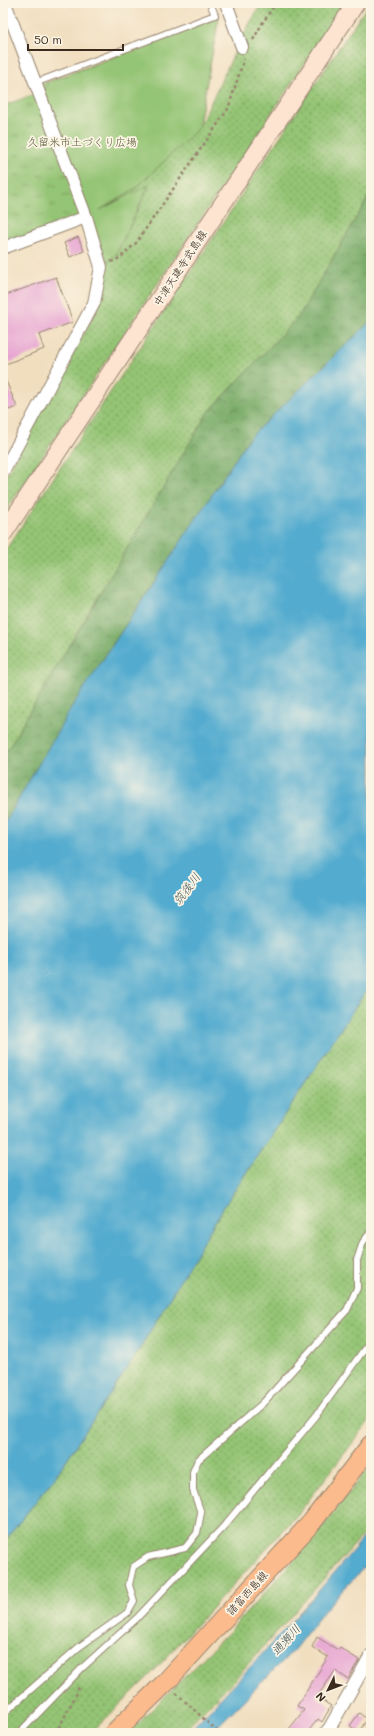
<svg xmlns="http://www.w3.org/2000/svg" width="374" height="1736" viewBox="0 0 374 1736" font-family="Mali,'Klee One',sans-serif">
<defs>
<pattern id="grass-dots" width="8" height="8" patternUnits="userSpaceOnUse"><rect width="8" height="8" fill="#94c474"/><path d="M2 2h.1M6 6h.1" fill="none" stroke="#7a9f5f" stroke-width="1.8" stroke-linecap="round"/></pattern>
<pattern id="forest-crowns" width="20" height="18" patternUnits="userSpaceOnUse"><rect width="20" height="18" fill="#7a6"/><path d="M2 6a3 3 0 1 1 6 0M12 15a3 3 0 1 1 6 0" fill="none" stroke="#638b53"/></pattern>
<pattern id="park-tufts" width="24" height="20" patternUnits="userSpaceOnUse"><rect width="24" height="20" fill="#94c474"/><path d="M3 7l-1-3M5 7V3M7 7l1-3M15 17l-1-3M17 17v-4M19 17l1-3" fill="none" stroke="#7a9f5f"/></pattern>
</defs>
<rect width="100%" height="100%" fill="#fcf5e5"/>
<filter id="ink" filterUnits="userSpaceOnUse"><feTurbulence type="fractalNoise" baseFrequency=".025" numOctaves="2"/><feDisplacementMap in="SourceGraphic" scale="8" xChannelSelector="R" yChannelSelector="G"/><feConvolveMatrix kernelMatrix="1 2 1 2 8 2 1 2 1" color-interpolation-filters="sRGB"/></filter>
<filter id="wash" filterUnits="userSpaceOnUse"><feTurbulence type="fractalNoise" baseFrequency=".012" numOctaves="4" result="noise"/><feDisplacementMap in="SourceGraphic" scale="16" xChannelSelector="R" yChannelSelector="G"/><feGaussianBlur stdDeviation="0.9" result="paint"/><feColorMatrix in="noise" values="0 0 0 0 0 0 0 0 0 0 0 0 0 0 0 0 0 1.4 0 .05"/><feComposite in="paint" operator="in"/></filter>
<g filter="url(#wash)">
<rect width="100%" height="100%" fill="#f1debf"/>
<path fill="url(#grass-dots)" stroke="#687749" d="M262,3H345L3,515V481L99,306L107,262L116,255L149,186L94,214L198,129L244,33Z
M369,3H371V193L299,316L207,414L3,757V554Z
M371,983V1415L367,1424L298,1514L152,1673L91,1733H3V1543L55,1477L134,1358L223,1208Z
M371,1465V1526L234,1680L181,1733H129L231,1630L311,1541Z"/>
<path fill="url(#forest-crowns)" stroke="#596a42" d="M371,193V321L250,437L73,705L3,826V757L207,414L299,316Z"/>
<path fill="url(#park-tufts)" stroke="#687749" d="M219,17L198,129L136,188L94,214L3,244V106L32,95L42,84Z"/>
<path fill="#94c474" stroke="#687749" d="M219,17L198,129L136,188L100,210L149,185L116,255L107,262L44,92L48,82Z"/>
<path fill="#52abcf" stroke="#466a76" d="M371,321V983L223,1208L134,1358L55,1477L3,1543V826L73,705L250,437Z
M371,1529V1560L327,1607L293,1651L211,1733H187C251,1668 312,1600 371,1529Z"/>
<g id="blocks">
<path fill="#e6a1d1" d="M78,237L84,251L70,257L64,243Z
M56,277L73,322L39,335L44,349L3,365V296Z
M3,374L17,407L3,412Z
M317,1637L338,1650L340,1648L359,1660L348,1679L335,1671L317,1697L331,1706L322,1722L318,1719L307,1733H286L304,1710L297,1706L328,1657L312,1647Z
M359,1713L367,1719L359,1732L350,1726Z"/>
</g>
</g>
<g filter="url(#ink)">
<use href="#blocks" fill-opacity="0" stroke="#96846e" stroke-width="1"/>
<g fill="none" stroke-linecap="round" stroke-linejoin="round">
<defs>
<path id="lane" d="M35,83L215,15L210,3
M3,1714L79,1647L127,1613L134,1601L129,1585L133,1567L148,1557L185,1548L197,1533L201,1513L193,1490V1472L198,1460L263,1403L347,1310L357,1288V1260L363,1242L371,1232
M19,1733L82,1668L137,1618L224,1526L316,1416L371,1340"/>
<path id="street" d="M226,3L242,47
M3,248L86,217
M3,472L94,303L101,267L86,217L5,3
M325,1733L329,1729L371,1655"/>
<path id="secondary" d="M3,534L356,3"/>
<path id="primary" d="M114,1733L165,1683L312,1522L371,1445"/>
</defs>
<use href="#lane" stroke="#96846e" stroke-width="8"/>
<use href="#street" stroke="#96846e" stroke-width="14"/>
<use href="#secondary" stroke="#96846e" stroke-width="19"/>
<use href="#primary" stroke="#96846e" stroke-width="21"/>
<path stroke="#96846e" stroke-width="2.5" stroke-dasharray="3 3" stroke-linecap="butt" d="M253,40L263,22L276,3
M111,262L120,258L136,243L228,109L244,59
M176,1693L219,1733
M56,1733L77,1693L79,1685"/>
<use href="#lane" stroke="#fff" stroke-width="6"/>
<use href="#street" stroke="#fff" stroke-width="12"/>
<use href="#secondary" stroke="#fde4d1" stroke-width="17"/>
<use href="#primary" stroke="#fbbb8c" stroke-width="19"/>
</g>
</g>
<g text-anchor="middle" stroke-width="3.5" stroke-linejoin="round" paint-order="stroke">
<g font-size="11" fill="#565838" stroke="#fcf5e5">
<text x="82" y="146">久留米市土づくり広場</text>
</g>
<g font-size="11" fill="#3b2a1e" stroke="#fcf5e5">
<text transform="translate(180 268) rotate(-57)" y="4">中津天建寺武島線</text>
<text transform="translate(247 1593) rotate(-48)" y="4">諸富西島線</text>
</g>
<g font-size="12" font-style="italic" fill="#43575c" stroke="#fcf5e5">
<text transform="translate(187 889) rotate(-53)" y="4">筑後川</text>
<text transform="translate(286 1640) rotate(-48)" y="4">通瀬川</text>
</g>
</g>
<rect width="374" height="1736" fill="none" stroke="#fcf5e5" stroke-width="16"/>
<g transform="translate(328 1690) rotate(227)" stroke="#fcf5e5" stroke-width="3" paint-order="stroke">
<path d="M0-3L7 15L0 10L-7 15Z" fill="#3b2a1e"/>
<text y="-6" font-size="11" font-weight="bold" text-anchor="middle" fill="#3b2a1e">N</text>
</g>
<path d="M28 44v6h95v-6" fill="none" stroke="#3b2a1e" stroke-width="2"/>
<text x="34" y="44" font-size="12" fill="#3b2a1e" stroke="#fcf5e5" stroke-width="3" paint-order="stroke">50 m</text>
</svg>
